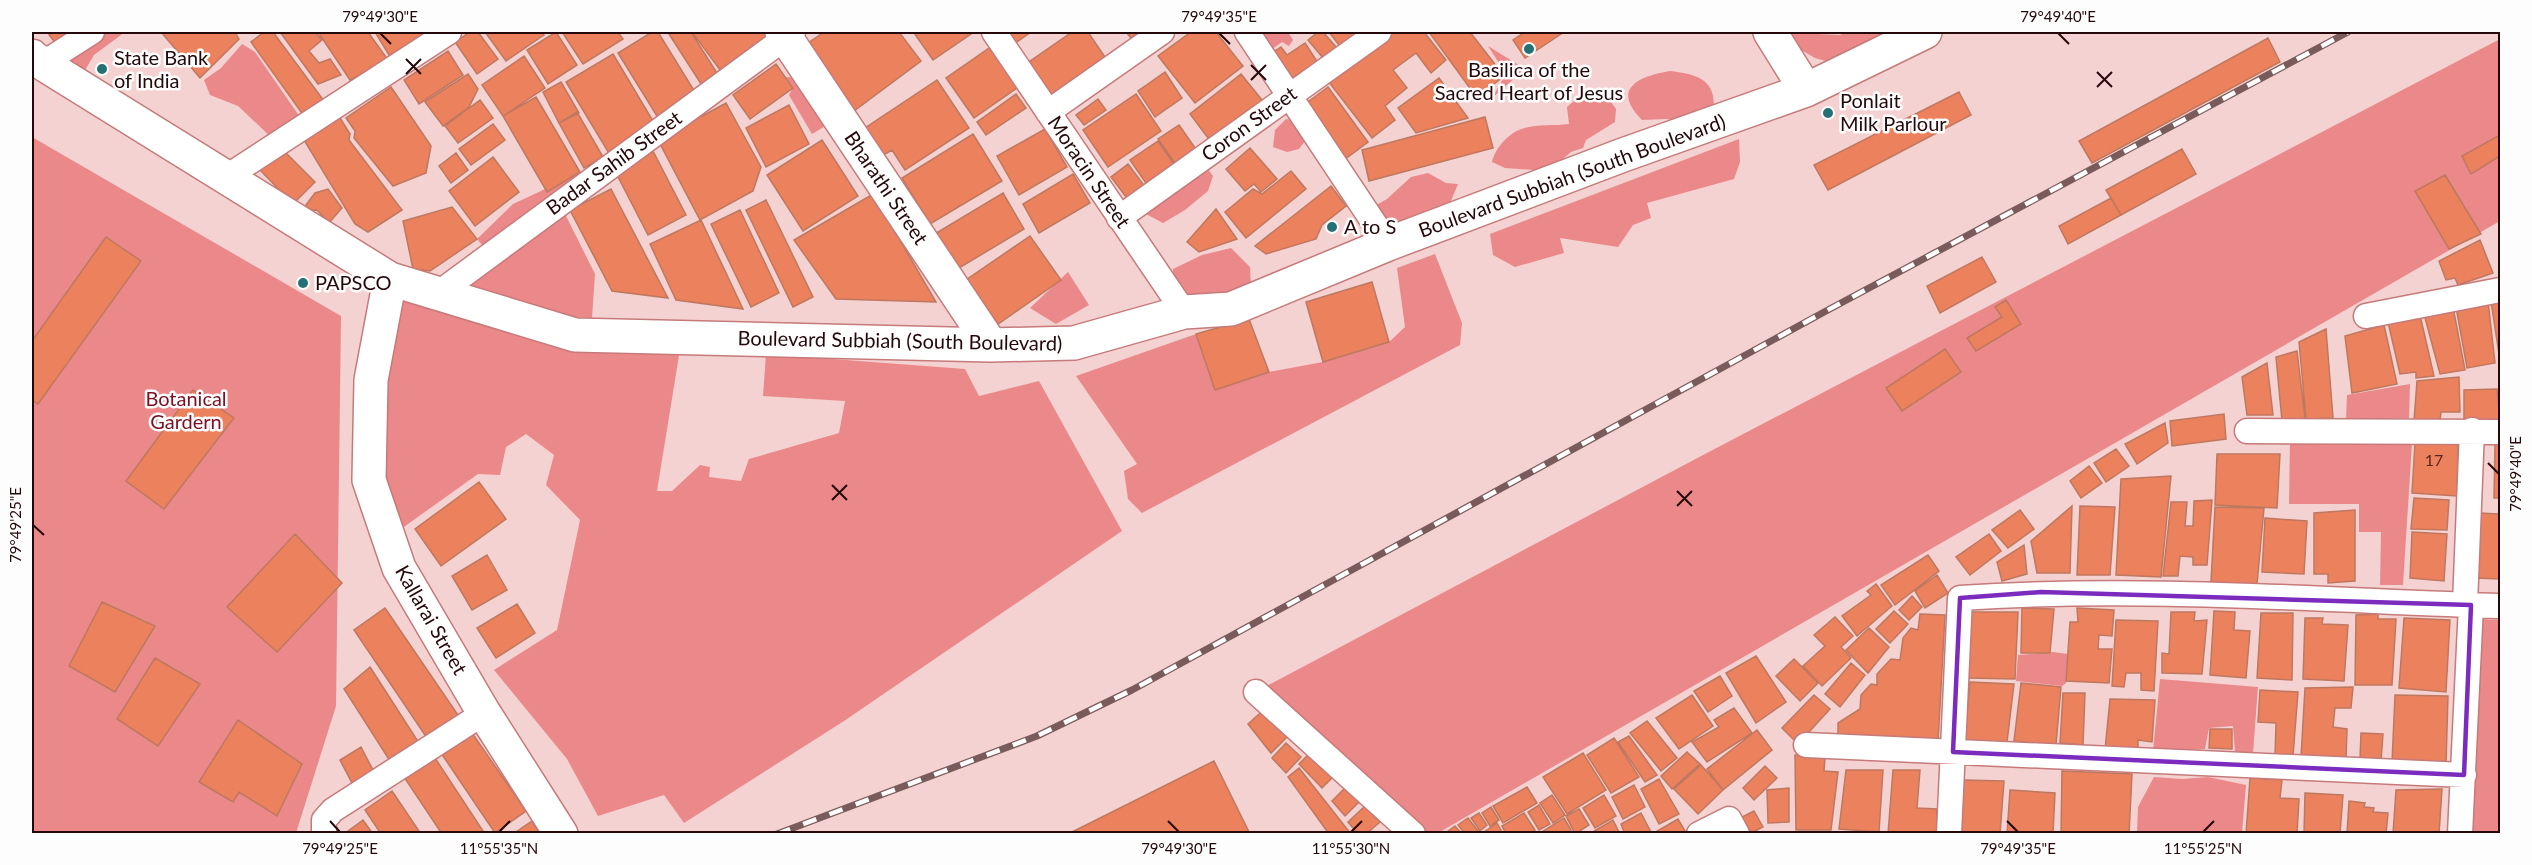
<svg xmlns="http://www.w3.org/2000/svg" width="2532" height="865" viewBox="0 0 2532 865" font-family="Lato,sans-serif">
<rect width="100%" height="100%" fill="#f4d2d1"/>
<path fill="#eb888a" d="M98,32H125L94,55L78,82L49,63Z
M1259,32H1288L1293,40L1289,46L1282,42L1265,54Z
M1775,32L1840,35L1845,32H1887L1836,64L1815,58L1777,36Z
M2500,39V221L1438,833H1417L1259,690L1705,454Z
M242,44L255,52L302,120L273,139L238,106L210,95L204,80L221,68Z
M1488,46L1525,69L1492,98L1506,74Z
M1670,71C1697,74 1718,80 1713,112L1687,122L1666,119L1642,120C1610,88 1640,76 1670,71Z
M786,77L807,78L832,122L812,134L789,95L793,87Z
M1586,91L1604,92L1616,109L1615,122L1586,140L1583,148L1571,152L1549,171L1505,168L1492,162C1495,148 1510,131 1525,128C1538,124 1555,126 1569,124L1567,107Z
M1286,119L1297,121L1305,141L1299,149L1287,152L1273,147L1275,130Z
M32,137L341,316L336,706L296,833H32Z
M1739,139L1740,162L1734,179L1647,203L1651,218L1633,225L1618,247L1560,238L1564,253L1515,267L1493,255L1490,234Z
M1207,168L1213,176L1208,191L1185,210L1163,223L1146,214L1148,202Z
M1428,173L1446,183L1458,184L1443,220L1397,244L1371,208L1387,199L1411,177Z
M573,176L585,179L488,252L477,239L513,204Z
M563,210L595,274L592,318L534,314L463,289Z
M1231,248L1250,267L1251,287L1188,313L1172,290L1173,269L1202,255Z
M1435,254L1462,323L1460,345L1142,513L1128,499L1124,471L1137,464L1076,376L1196,334L1215,390L1269,372L1323,362L1389,342L1405,327L1397,268Z
M1068,272L1089,305L1056,324L1030,308Z
M396,286L681,343L657,491H672L700,465L710,467L709,477L741,481L749,459L839,433L845,401L763,396L766,354L965,369L979,396L1039,381L1122,531L844,721L684,823L664,795L598,816L567,759L494,670L557,630L580,520L546,485L554,455L526,434L506,447L500,475L478,474L401,529L379,477Z
M2410,384L2409,418L2346,419L2347,395Z
M2290,440L2412,443L2403,585H2380L2381,532H2359V504H2289Z
M2474,619L2500,620V833L2464,834Z
M2053,652L2068,654L2066,683L2062,686L2016,681L2018,655Z
M2160,679L2258,687L2253,753L2235,752L2233,726L2209,728L2205,749L2153,751Z
M2154,777L2182,779L2208,777L2246,785L2242,833H2137L2138,807Z"/>
<path fill="#ec815d" stroke="#bf7860" stroke-width="1.5" d="M54,32H80L58,46L49,35Z
M161,32H235L239,39L200,78Z
M264,32H273L327,105L304,116L251,42Z
M280,32H315L322,40L309,51L319,63L330,59L341,75L318,84Z
M318,32H368L388,60L350,80Z
M375,32H430L392,60Z
M470,32H478L498,59L477,74L455,42Z
M485,32H541L544,35L506,61Z
M556,32L577,65L548,84L527,50Z
M562,32H618L623,39L583,64Z
M652,32H658L698,97L660,121L618,53Z
M674,32H691L717,73L701,84L669,34Z
M692,32H771L774,36L723,74Z
M824,32H899L921,61L850,114L801,48Z
M916,32H974L933,60L914,33Z
M1001,32H1031L1011,46Z
M1072,32H1088L1109,63L1053,102L1026,64Z
M1126,32H1150L1135,43Z
M1191,32H1216L1243,66L1195,103L1158,56Z
M1318,32H1323L1336,47L1323,58L1308,40Z
M1329,32H1366L1342,49Z
M1392,32H1424L1446,60L1431,73L1416,53L1393,70L1407,88L1385,106L1395,120L1372,138L1328,81Z
M1429,32H1470L1504,76L1477,98Z
M1525,32H1564L1525,58L1513,40Z
M2268,38L2280,62L2092,163L2079,141Z
M1305,43L1322,69L1290,90L1269,55L1281,47L1287,55Z
M992,46L1020,86L974,118L946,78Z
M448,51L463,75L419,104L404,80Z
M613,54L656,126L610,155L566,82Z
M524,56L545,88L503,116L482,85Z
M776,64L793,88L750,119L733,95Z
M1165,72L1182,98L1155,117L1138,91Z
M468,74L478,89L469,107L443,126L425,102Z
M1241,74L1266,105L1214,146L1190,114Z
M1439,78L1468,118L1416,133L1398,108Z
M937,80L969,128L905,170L892,150L880,157L862,130Z
M561,82L579,113L559,123L543,92Z
M391,87L431,146L426,173L393,186L354,138L355,131L346,118Z
M1328,87L1368,142L1340,163L1300,108Z
M1959,92L1971,115L1828,190L1814,165Z
M1016,94L1026,108L986,135L977,122Z
M1136,94L1161,131L1108,167L1083,130Z
M536,97L580,172L547,192L503,116Z
M1098,99L1106,110L1084,125L1076,115Z
M480,100L493,118L458,143L445,126Z
M726,103L761,167L753,191L700,220L658,140Z
M789,105L809,144L766,167L746,128Z
M577,112L603,157L584,168L559,123Z
M1485,117L1493,148L1369,181L1362,150Z
M340,118L350,134L349,140L402,210L368,232L355,224L304,140Z
M493,124L505,140L471,165L459,149Z
M1179,125L1200,155L1179,169L1158,139Z
M1045,129L1067,167L1019,195L997,156Z
M973,134L1002,181L930,224L902,178Z
M2500,135V156L2471,174L2462,156Z
M822,140L858,196L803,231L767,175Z
M1158,141L1178,170L1150,189L1130,160Z
M1250,148L1277,179L1261,192L1254,184L1245,191L1226,169Z
M2182,149L2196,174L2121,215L2106,190Z
M283,150L315,182L293,204L257,167Z
M653,151L686,215L648,235L615,171Z
M456,153L468,170L451,183L439,166Z
M493,157L519,192L475,226L449,191Z
M1128,164L1149,192L1132,205L1111,177Z
M1291,171L1306,189L1246,238L1225,212L1253,189L1262,194Z
M1073,174L1090,203L1039,233L1023,204Z
M2445,175L2481,234L2449,249L2415,191Z
M1331,186L1346,206L1322,225L1316,239L1266,254L1255,246Z
M328,189L342,208L329,223L317,210L307,211L306,205L315,193Z
M611,189L668,298L612,291L570,210Z
M1003,193L1024,229L954,271L933,235Z
M873,194L936,302L836,299L794,240Z
M2111,198L2121,215L2068,244L2059,226Z
M766,200L813,297L793,307L746,210Z
M452,207L477,239L430,271L413,269L403,221Z
M1216,209L1237,239L1199,252L1187,242Z
M740,210L779,293L751,307L711,224Z
M701,220L743,309L676,300L650,244Z
M1030,236L1061,280L994,327L963,282Z
M106,237L141,261L38,404L32,400V341Z
M2480,240L2493,273L2458,285L2455,278L2446,280L2439,261Z
M1982,257L1996,282L1940,313L1927,286Z
M1372,282L1389,342L1323,362L1306,302Z
M2500,299V361L2491,301Z
M2006,300L2021,324L1976,351L1967,338L2002,317L1995,307Z
M2488,301L2495,363L2467,368L2456,307Z
M2453,307L2465,370L2440,374L2424,314Z
M2420,315L2434,376L2416,378V372L2400,374L2388,322Z
M1249,319L1269,372L1215,390L1196,334Z
M2384,325L2397,384L2352,393L2345,336Z
M2326,329L2333,418L2306,419L2299,342Z
M1945,349L1961,372L1902,411L1886,388Z
M2297,351L2305,418L2282,421L2276,357Z
M2267,363L2273,415H2247L2242,377Z
M2459,377L2460,412H2441L2440,421H2414L2417,381Z
M2497,389L2500,422H2464V390Z
M193,390L234,418L164,509L126,481Z
M2224,414L2226,439L2172,446L2170,421Z
M2165,423L2168,443L2137,464L2125,444Z
M2458,441L2457,496L2412,493L2415,443Z
M2495,444H2500V498H2494Z
M2116,449L2129,466L2106,482L2094,463Z
M2217,454H2280L2277,508L2215,505Z
M2089,466L2102,483L2081,498L2070,481Z
M2171,476L2161,577L2116,575L2121,479Z
M479,482L506,519L441,566L415,529Z
M2414,498L2449,500L2447,530L2411,529Z
M2212,500L2207,565H2193V557L2180,556L2178,576H2163L2171,502H2187L2185,526H2193L2194,501Z
M2072,506L2070,573H2037L2031,541Z
M2080,506L2115,507L2110,575H2077Z
M2215,507L2264,508L2257,584L2211,582Z
M2020,510L2034,529L2008,548L1992,530Z
M2355,510V581L2328,583V574H2314V513Z
M2478,513L2500,514V579L2475,578Z
M2265,518L2307,521L2304,574L2262,572Z
M2412,532L2447,534L2444,581L2410,578Z
M295,534L342,583L277,652L227,607Z
M1989,534L2001,551L1970,575L1956,557Z
M2024,545L2027,574L2002,581L1997,562Z
M487,555L507,590L472,610L452,576Z
M1928,555L1939,571L1895,605L1881,585Z
M1937,575L1948,593L1925,608L1915,591Z
M1876,584L1892,606L1857,636L1842,616L1871,595L1867,591Z
M1912,596L1922,607L1909,620L1899,610Z
M102,602L155,626L115,692L69,666Z
M517,604L535,633L496,658L477,628Z
M385,608L460,718L429,741L354,630Z
M2022,608L2054,609L2050,653H2021Z
M2077,608L2114,610L2112,636L2099,635L2098,649H2112L2109,683L2066,681L2070,622H2078Z
M1894,611L1908,624L1890,643L1876,629Z
M2214,611L2235,612L2234,630L2250,631L2246,678L2210,675Z
M1970,612H2018L2015,679L1968,678Z
M2171,612H2195L2194,621L2207,620L2202,674L2162,673V653L2169,654Z
M2261,613H2293L2292,680L2257,678Z
M1920,614L1945,615L1938,742L1838,738V723L1860,709L1861,695L1871,684L1877,685V674L1891,659L1900,660L1903,638L1911,628L1918,630Z
M2378,614V619H2396L2392,685H2355L2356,615Z
M1835,617L1853,636L1841,647L1851,658L1822,686L1803,666L1825,646L1814,635Z
M2305,618H2323L2322,624L2348,625L2344,681L2303,679Z
M2404,618L2450,620L2446,692L2399,688Z
M2116,620L2158,621L2154,691L2141,690V673H2126L2124,687L2112,686Z
M1869,628L1889,647L1868,673L1846,650Z
M1756,656L1786,702L1756,723L1726,673Z
M155,658L200,684L158,746L117,719Z
M1794,659L1818,683L1800,701L1776,676Z
M1851,663L1865,675L1840,707L1825,694Z
M370,667L419,743L390,761L344,689Z
M1720,676L1732,696L1708,712L1694,691Z
M1970,682L2014,684L2007,742L1964,741Z
M2021,683L2061,687L2056,745L2014,741Z
M2353,687L2351,708H2335L2333,727L2347,729L2346,760L2301,757L2305,688Z
M2260,690L2298,692L2293,756H2275L2276,723L2258,722Z
M2063,693H2085L2083,745L2060,743Z
M1692,695L1713,726L1679,749L1656,718Z
M1814,695L1830,709L1798,744L1782,728Z
M2395,695L2448,696L2446,765L2392,763Z
M2110,699L2155,700L2152,742L2138,740V751L2105,750Z
M1267,707L1293,731L1271,753L1248,724Z
M1734,708L1752,733L1707,762L1692,742L1719,727L1714,720Z
M238,720L302,764L277,816L239,792L233,802L199,782Z
M1647,721L1677,758L1661,771L1630,733Z
M2210,729H2232V749L2209,748Z
M1757,730L1772,750L1723,790L1707,769Z
M472,733L526,811L495,833L441,753Z
M2361,733L2383,734L2381,760L2360,759Z
M1629,736L1657,775L1645,782L1618,742Z
M1614,738L1639,777L1611,793L1587,755Z
M1286,743L1301,757L1286,773L1272,758Z
M361,747L374,772L353,785L340,760Z
M1313,750L1337,773L1322,788L1299,764Z
M1687,752L1700,764L1672,789L1661,776Z
M1583,753L1606,790L1567,814L1543,777Z
M1795,755L1825,757L1824,771L1838,772L1831,830H1796Z
M435,758L485,834H442L404,777Z
M1214,761L1250,834H1068Z
M1701,765L1723,790L1698,814L1674,789Z
M1765,766L1777,778L1754,800L1743,788Z
M1299,768L1351,834H1329L1288,777Z
M1846,770H1883L1879,832L1839,829Z
M1893,770H1920L1917,808L1937,809V834H1888Z
M2062,771L2132,774L2129,834H2061Z
M2250,778L2282,780L2280,798L2299,799L2297,834H2246Z
M1659,779L1679,814L1659,824L1641,789Z
M1963,780L2004,781L2000,834H1957Z
M1634,785L1645,807L1623,819L1612,797Z
M1527,787L1537,803L1503,823L1493,806Z
M1345,788L1360,801L1345,816L1332,801Z
M1789,788V822L1768,823L1767,790Z
M2442,789L2439,834H2393L2396,790Z
M2010,790L2055,793L2053,834H2007Z
M392,791L421,834H381L365,810Z
M2305,793L2343,795L2340,834H2304Z
M1552,795L1565,815L1553,823L1540,803Z
M1604,795L1616,816L1595,828L1583,808Z
M2349,801L2365,803L2364,807L2374,808L2373,812L2388,813L2386,834H2347Z
M1539,805L1550,824L1539,830L1528,812Z
M1365,806L1380,822L1366,834H1358L1348,822Z
M1491,807L1499,820L1490,826L1482,813Z
M1579,809L1589,825L1575,834L1566,816Z
M1754,811L1763,827L1751,833L1742,817Z
M1479,813L1487,825L1480,831L1471,818Z
M1524,813L1535,830L1530,834H1506L1502,826Z
M1641,813L1652,834H1625L1621,824Z
M1468,818L1478,831L1475,834H1465L1458,825Z
M1564,818L1571,830L1565,834L1540,833Z
M1678,819L1685,831L1681,834H1652Z
M363,820L373,834H344Z
M1613,820L1620,834H1592L1591,833Z
M532,821L540,834H513Z
M1497,823L1502,832L1500,834H1481Z
M1455,826L1462,834H1444Z"/>
<g fill="none" stroke-linecap="round" stroke-linejoin="round">
<defs>
<path id="street" d="M994,32L1184,312
M1247,32L1388,244
M34,52L42,64L92,32
M1048,112L1162,32
M225,178L449,32
M1119,218L1379,32
M436,295L793,32
M2366,316L2500,290
M2247,431L2500,432
M2465,604L2472,430
M1256,692L1413,834
M1806,745L2464,775
M324,834V820L333,810L484,713
M1699,834L1729,819L1737,834
M1949,834L1960,598C2140,586 2321,600 2500,606
M2460,834L2471,605"/>
<path id="secondary" d="M782,32L991,345
M1770,32L1806,90
M32,57L390,279L575,335L991,345L1074,343L1184,312L1231,309L1388,244L1623,155L1806,90L1925,32
M390,279L371,380L369,480L399,568L484,713L561,834"/>
</defs>
<use href="#street" stroke="#c67a7a" stroke-width="27"/>
<use href="#secondary" stroke="#c67a7a" stroke-width="36"/>
<use href="#street" stroke="#fff" stroke-width="24"/>
<use href="#secondary" stroke="#fff" stroke-width="33"/>
<defs>
<path id="rail" d="M777,834L1037,736L1132,690L1826,311L2348,32"/>
</defs>
<use href="#rail" stroke="#7a5b5c" stroke-width="7"/>
<use href="#rail" stroke="#fdfdfd" stroke-width="4.5" stroke-dasharray="14" stroke-linecap="butt"/>
</g>
<path fill="none" stroke="#7b2cbf" stroke-width="4.5" stroke-linejoin="round" d="M2041,592L2471,605L2464,775L1953,752L1960,598Z"/>
<path fill="none" stroke="#24080a" stroke-width="2" d="M380,33L391,44M1219,33L1230,44M2058,33L2069,44M406,59L421,74M1251,65L1266,80M2097,72L2112,87M406,74L421,59M1251,80L1266,65M2097,87L2112,72M2488,463L2499,474M832,485L847,500M1677,491L1692,506M832,500L847,485M1677,506L1692,491M33,525L44,535M330,821L340,832M1168,821L1179,832M2007,821L2018,832M499,832L510,821M1351,832L1362,821M2203,832L2214,821"/>
<g fill="#257074" stroke="#fdfdfd" stroke-width="2">
<circle cx="1529" cy="49" r="6"/>
<circle cx="102" cy="69" r="6"/>
<circle cx="1828" cy="113" r="6"/>
<circle cx="1332" cy="227" r="6"/>
<circle cx="303" cy="283" r="6"/>
</g>
<g text-anchor="middle" stroke-width="5" stroke-linejoin="round" paint-order="stroke">
<g font-size="16" fill="#56261f">
<text x="2434" y="466">17</text>
</g>
<g font-size="20" fill="#24080a" stroke="#fdfdfd" text-anchor="start">
<text x="114" y="65">State Bank<tspan x="114" dy="23">of India</tspan></text>
<text x="1529" y="77" text-anchor="middle">Basilica of the<tspan x="1529" dy="23">Sacred Heart of Jesus</tspan></text>
<text x="1840" y="108">Ponlait<tspan x="1840" dy="23">Milk Parlour</tspan></text>
<text x="1344" y="234">A to S</text>
<text x="315" y="290">PAPSCO</text>
</g>
<g font-size="20" fill="#24080a" stroke="#fdfdfd">
<text transform="translate(1249 124) rotate(-36)" y="7">Coron Street</text>
<text transform="translate(614 163) rotate(-36)" y="7">Badar Sahib Street</text>
<text transform="translate(1089 172) rotate(56)" y="7">Moracin Street</text>
<text transform="translate(1572 176) rotate(-20)" y="7">Boulevard Subbiah (South Boulevard)</text>
<text transform="translate(886 188) rotate(56)" y="7">Bharathi Street</text>
<text transform="translate(900 341) rotate(1)" y="7">Boulevard Subbiah (South Boulevard)</text>
<text transform="translate(431 620) rotate(60)" y="7">Kallarai Street</text>
</g>
<g font-size="20" fill="#7a1222" stroke="#fdfdfd">
<text x="186" y="406">Botanical<tspan x="186" dy="23">Gardern</tspan></text>
</g>
</g>
<rect width="2532" height="865" fill="none" stroke="#fdfdfd" stroke-width="66"/>
<rect x="33" y="33" width="2466" height="799" fill="none" stroke="#24080a" stroke-width="2"/>
<g font-size="15" text-anchor="middle" fill="#24080a">
<text x="380" y="22">79°49'30"E</text>
<text x="1219" y="22">79°49'35"E</text>
<text x="2058" y="22">79°49'40"E</text>
<text transform="translate(2516 474) rotate(-90)" y="5">79°49'40"E</text>
<text transform="translate(16 525) rotate(-90)" y="5">79°49'25"E</text>
<text x="340" y="854">79°49'25"E</text>
<text x="499" y="854">11°55'35"N</text>
<text x="1179" y="854">79°49'30"E</text>
<text x="1351" y="854">11°55'30"N</text>
<text x="2018" y="854">79°49'35"E</text>
<text x="2203" y="854">11°55'25"N</text>
</g>
</svg>
